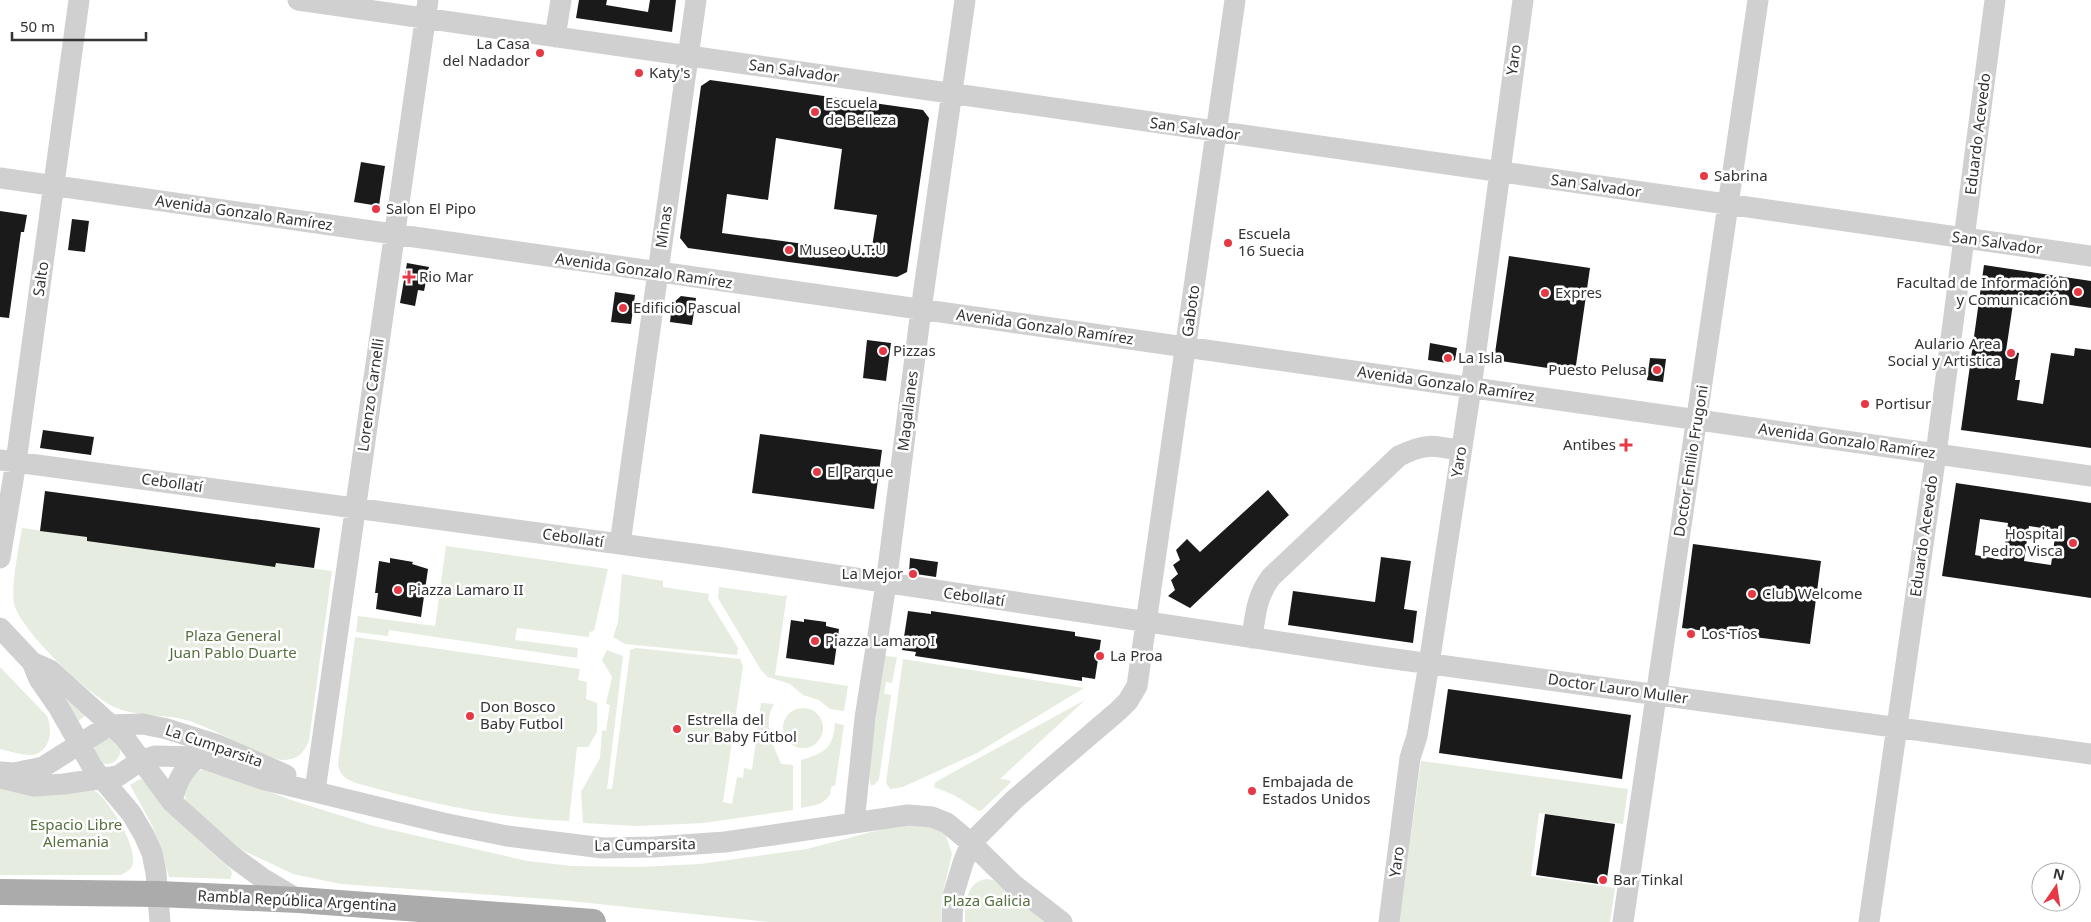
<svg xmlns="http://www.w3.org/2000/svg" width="2091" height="922" viewBox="0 0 2091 922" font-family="'Noto Sans',sans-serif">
<rect width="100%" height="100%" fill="#fff"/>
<path fill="#e6ecdf" d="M22,528L332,571L309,740C304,754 297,760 281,760C250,751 221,732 190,721C167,714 142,717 119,709C94,701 19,630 14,603C11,587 19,546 22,528Z
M446,546L608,569L594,631L589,632V637L517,628L515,640L578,648L577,658L389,630L388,636L356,632L358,616L435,626Z
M622,574L663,581V587L709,594L708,599L738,648L737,655L625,644L613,637L618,623Z
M719,587L783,596L787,595L775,675L848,686L844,711L830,709L819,700L803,695L790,684L768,677L761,670L718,598Z
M355,637L580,669L578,680L587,682L586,699L597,703V732L588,747H577L569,821C497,818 426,803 356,783C346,779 339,775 338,764Z
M636,648L740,659L743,666L723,802L732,804L737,777L743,778L744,768L752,770L761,703L774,704C762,724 773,744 781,764L793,765V810L703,823L637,826L583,823L581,792L600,758L602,730L606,731L610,705L606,704L612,677L602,660L607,650L623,656L607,789H612L630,653V650Z
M885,656L897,657L892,683L886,682L884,694L891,695L879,779L875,784L871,786L868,771Z
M903,659L1084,688L977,753L903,787L890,789L886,783Z
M0,667L47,716C54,732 49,756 28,755C19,754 9,751 0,749Z
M58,691L86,715L77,722Z
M1085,700L1000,779L1009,780L1011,782L982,810L979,811L954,795L934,787L935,783L939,780Z
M783 728a20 20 0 1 1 40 0a20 20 0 1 1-40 0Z
M835,723L844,725L835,786H832L830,790L831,793C823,806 814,805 801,808V760C824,753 833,749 835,723Z
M94 751a13 13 0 1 1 26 0a13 13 0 1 1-26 0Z
M1421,761L1628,789L1623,824L1539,813L1531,876L1615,888L1610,922H1399Z
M204,769L221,772L291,800L374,826L527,861L572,866L639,867L700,864L807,849L902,824L937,827L946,836L952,854L942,897L941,922H769L561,900L341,884L293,874L238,848L186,801C182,787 191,774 204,769Z
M140,779L144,781L178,821L231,870L232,874L230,879L169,877L153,827L130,785Z
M0,788L94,790C109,800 135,843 133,861C133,869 127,872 121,875H0Z
M987,879L993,880L1046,922H965C965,904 966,881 987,879Z"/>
<path fill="#1a1a1a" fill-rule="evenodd" d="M579,0H607L606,5L648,12L650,0H676L672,32L576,18Z
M710,80L923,110L929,118L907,272L897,277L688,248L680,238L701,86ZM776,138L842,149L834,209L877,215L871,253L722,233L727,194L768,200Z
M361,162L385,166L379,206L354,202Z
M0,211L27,215L24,232H21L9,318L0,317Z
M72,219L89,221L85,252L68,250Z
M1509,256L1590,268L1575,372L1494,360Z
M407,263L429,267L424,291L418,290L415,306L400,303Z
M1984,265L2091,281V308L2014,297L2006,351L2019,353L2015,380H2020L2017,400L2043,404L2051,353L2074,356L2075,348L2091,350V448L1961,430Z
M615,292L635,295L631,324L611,322Z
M681,296L696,298L692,325L670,322L672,304Z
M867,340L891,343L886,381L863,378Z
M1430,343L1457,348L1455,360L1447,363L1428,360Z
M1650,358L1666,359L1663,382L1647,380Z
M43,430L94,437L91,455L40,448Z
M760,434L882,450L874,509L752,493Z
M1956,483L2091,503V598L1942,576ZM1980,519L2008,523L2003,560L1975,555ZM2029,526L2056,530L2051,565L2024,561Z
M1268,490L1289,515L1190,608L1168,596L1175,590L1171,580L1178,574L1173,565L1180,560L1176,550L1187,539L1200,552Z
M45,491L320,528L314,568L276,563L275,567L87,541V537L40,531Z
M1693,544L1821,561L1810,644L1682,628Z
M1381,557L1411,561L1404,609L1417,611L1413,643L1288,625L1293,591L1375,602Z
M390,558L413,562L412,564L428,569L421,617L376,609L378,593H375L379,561L390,563Z
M910,558L938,562L936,577L909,573Z
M908,611L931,614V611L1075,632V636L1101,640L1095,679L1082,677V681L915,656L916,652L902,650Z
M804,619L826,622V626L839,629L834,665L786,658L791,620L804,622Z
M1448,689L1631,715L1622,779L1439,753Z
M1545,814L1615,824L1606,885L1536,875Z"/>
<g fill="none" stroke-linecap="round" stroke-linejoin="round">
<path stroke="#d0d0d0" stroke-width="21" d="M298,0L2091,256
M555,37L561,0
M0,178L2091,476
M0,460L716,557L1380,657L2091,754
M620,544L696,0
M0,558L16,462L79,0
M0,628L32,662L39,679L59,708L93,768L131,813L144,835L152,853L156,873L160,922
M1252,638C1255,615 1257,595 1271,577L1399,456C1425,443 1433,445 1461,451
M32,662L50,670L124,737L172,802L232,856L262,878L299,900
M1,772L14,773L43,767L110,725L143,724L167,729L218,745L286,775
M0,778L34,786L64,784L118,776L140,761L155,756L199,757L262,779L443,823L507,836L603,848L654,847L725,842L908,815L932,817L947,823L971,843L1013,884L1062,922
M315,791L428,0
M172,802C176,783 183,768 199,757
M854,823L865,718L886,584L921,310L965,0
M952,922L953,896L963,863L971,843L1015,799L1118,711L1128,701L1137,686L1235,0
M1389,922L1410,758L1417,736L1429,664L1471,388L1523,0
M1623,922L1758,0
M1869,922L1936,454L1995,0"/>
<path stroke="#ababab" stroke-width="26" d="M0,892L158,894L299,900L593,922"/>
</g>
<g fill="#e63946" stroke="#fff" stroke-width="2">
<circle cx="540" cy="53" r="5"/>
<circle cx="639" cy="73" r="5"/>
<circle cx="815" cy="112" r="5"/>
<circle cx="1704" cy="176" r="5"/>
<circle cx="376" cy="209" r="5"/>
<circle cx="1228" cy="243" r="5"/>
<circle cx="789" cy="250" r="5"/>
<path d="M406.5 269.5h5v5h5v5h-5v5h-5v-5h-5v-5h5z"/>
<circle cx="2078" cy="292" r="5"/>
<circle cx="1545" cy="293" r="5"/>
<circle cx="623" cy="308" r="5"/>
<circle cx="883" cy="351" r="5"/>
<circle cx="2011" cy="353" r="5"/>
<circle cx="1448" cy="358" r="5"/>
<circle cx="1657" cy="370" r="5"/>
<circle cx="1865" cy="404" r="5"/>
<path d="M1623.5 437.5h5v5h5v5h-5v5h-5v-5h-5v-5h5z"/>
<circle cx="817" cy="472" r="5"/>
<circle cx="2073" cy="543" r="5"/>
<circle cx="913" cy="574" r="5"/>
<circle cx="398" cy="590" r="5"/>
<circle cx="1752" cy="594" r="5"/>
<circle cx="1691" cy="634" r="5"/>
<circle cx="815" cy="641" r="5"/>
<circle cx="1100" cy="656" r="5"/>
<circle cx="470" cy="716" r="5"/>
<circle cx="677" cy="729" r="5"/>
<circle cx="1252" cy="791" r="5"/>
<circle cx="1603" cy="880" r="5"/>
</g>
<g text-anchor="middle" stroke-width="5" stroke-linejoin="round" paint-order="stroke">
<g font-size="15" fill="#333" stroke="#fff" text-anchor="start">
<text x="530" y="49" text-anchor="end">La Casa<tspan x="530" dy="17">del Nadador</tspan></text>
<text x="649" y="78">Katy's</text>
<text x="825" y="108">Escuela<tspan x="825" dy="17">de Belleza</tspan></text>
<text x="1714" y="181">Sabrina</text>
<text x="386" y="214">Salon El Pipo</text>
<text x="1238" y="239">Escuela<tspan x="1238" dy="17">16 Suecia</tspan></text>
<text x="799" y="255">Museo U.T.U</text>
<text x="419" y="282">Rio Mar</text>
<text x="2068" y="288" text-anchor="end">Facultad de Información<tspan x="2068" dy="17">y Comunicación</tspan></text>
<text x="1555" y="298">Expres</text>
<text x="633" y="313">Edificio Pascual</text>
<text x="2001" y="349" text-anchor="end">Aulario Area<tspan x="2001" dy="17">Social y Artistica</tspan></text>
<text x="893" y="356">Pizzas</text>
<text x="1458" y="363">La Isla</text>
<text x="1647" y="375" text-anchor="end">Puesto Pelusa</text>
<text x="1875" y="409">Portisur</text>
<text x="1616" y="450" text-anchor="end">Antibes</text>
<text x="827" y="477">El Parque</text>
<text x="2063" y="539" text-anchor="end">Hospital<tspan x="2063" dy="17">Pedro Visca</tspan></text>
<text x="903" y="579" text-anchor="end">La Mejor</text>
<text x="408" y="595">Piazza Lamaro II</text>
<text x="1762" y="599">Club Welcome</text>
<text x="1701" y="639">Los Tíos</text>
<text x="825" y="646">Piazza Lamaro I</text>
<text x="1110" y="661">La Proa</text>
<text x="480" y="712">Don Bosco<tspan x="480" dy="17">Baby Futbol</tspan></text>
<text x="687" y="725">Estrella del<tspan x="687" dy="17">sur Baby Fútbol</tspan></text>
<text x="1262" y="787">Embajada de<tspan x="1262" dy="17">Estados Unidos</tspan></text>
<text x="1613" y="885">Bar Tinkal</text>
</g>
<g font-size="15" fill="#333" stroke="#fff">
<text transform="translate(1514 60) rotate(-82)" y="5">Yaro</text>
<text transform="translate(794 71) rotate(8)" y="5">San Salvador</text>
<text transform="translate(1195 129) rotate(8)" y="5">San Salvador</text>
<text transform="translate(1978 134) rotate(-83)" y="5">Eduardo Acevedo</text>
<text transform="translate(1596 186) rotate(8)" y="5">San Salvador</text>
<text transform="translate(244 213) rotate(8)" y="5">Avenida Gonzalo Ramírez</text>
<text transform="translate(664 227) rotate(-82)" y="5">Minas</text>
<text transform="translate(1997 243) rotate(8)" y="5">San Salvador</text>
<text transform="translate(644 271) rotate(8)" y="5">Avenida Gonzalo Ramírez</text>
<text transform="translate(41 279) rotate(-82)" y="5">Salto</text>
<text transform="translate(1191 311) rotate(-82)" y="5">Gaboto</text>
<text transform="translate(1045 327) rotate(8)" y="5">Avenida Gonzalo Ramírez</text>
<text transform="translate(1446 384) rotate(8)" y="5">Avenida Gonzalo Ramírez</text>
<text transform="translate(371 395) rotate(-82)" y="5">Lorenzo Carnelli</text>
<text transform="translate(908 411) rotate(-83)" y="5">Magallanes</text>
<text transform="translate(1847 441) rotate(8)" y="5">Avenida Gonzalo Ramírez</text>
<text transform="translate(1691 461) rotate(-81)" y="5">Doctor Emilio Frugoni</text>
<text transform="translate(1459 462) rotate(-81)" y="5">Yaro</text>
<text transform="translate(172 483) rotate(8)" y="5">Cebollatí</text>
<text transform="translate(1924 536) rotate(-82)" y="5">Eduardo Acevedo</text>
<text transform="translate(573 538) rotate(8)" y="5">Cebollatí</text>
<text transform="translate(974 597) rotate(8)" y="5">Cebollatí</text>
<text transform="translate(1618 689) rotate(8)" y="5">Doctor Lauro Muller</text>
<text transform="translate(214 746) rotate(19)" y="5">La Cumparsita</text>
<text transform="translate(645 845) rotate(-1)" y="5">La Cumparsita</text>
<text transform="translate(1397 862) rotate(-82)" y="5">Yaro</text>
<text transform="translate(297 901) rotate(3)" y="5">Rambla República Argentina</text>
</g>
<g font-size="15" fill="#56703f" stroke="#fff">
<text x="233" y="641">Plaza General<tspan x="233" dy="17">Juan Pablo Duarte</tspan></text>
<text x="76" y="830">Espacio Libre<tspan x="76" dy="17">Alemania</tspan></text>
<text x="987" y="906">Plaza Galicia</text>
</g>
</g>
<g transform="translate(2056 887) rotate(13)"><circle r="24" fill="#ffffff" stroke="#adadad"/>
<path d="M0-4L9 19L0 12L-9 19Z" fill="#e63946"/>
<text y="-8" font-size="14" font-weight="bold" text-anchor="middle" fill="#333333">N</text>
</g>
<path d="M12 32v8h134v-8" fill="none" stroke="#333333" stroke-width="2.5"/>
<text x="20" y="32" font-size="15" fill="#333333" stroke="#ffffff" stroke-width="4" paint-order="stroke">50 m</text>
</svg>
